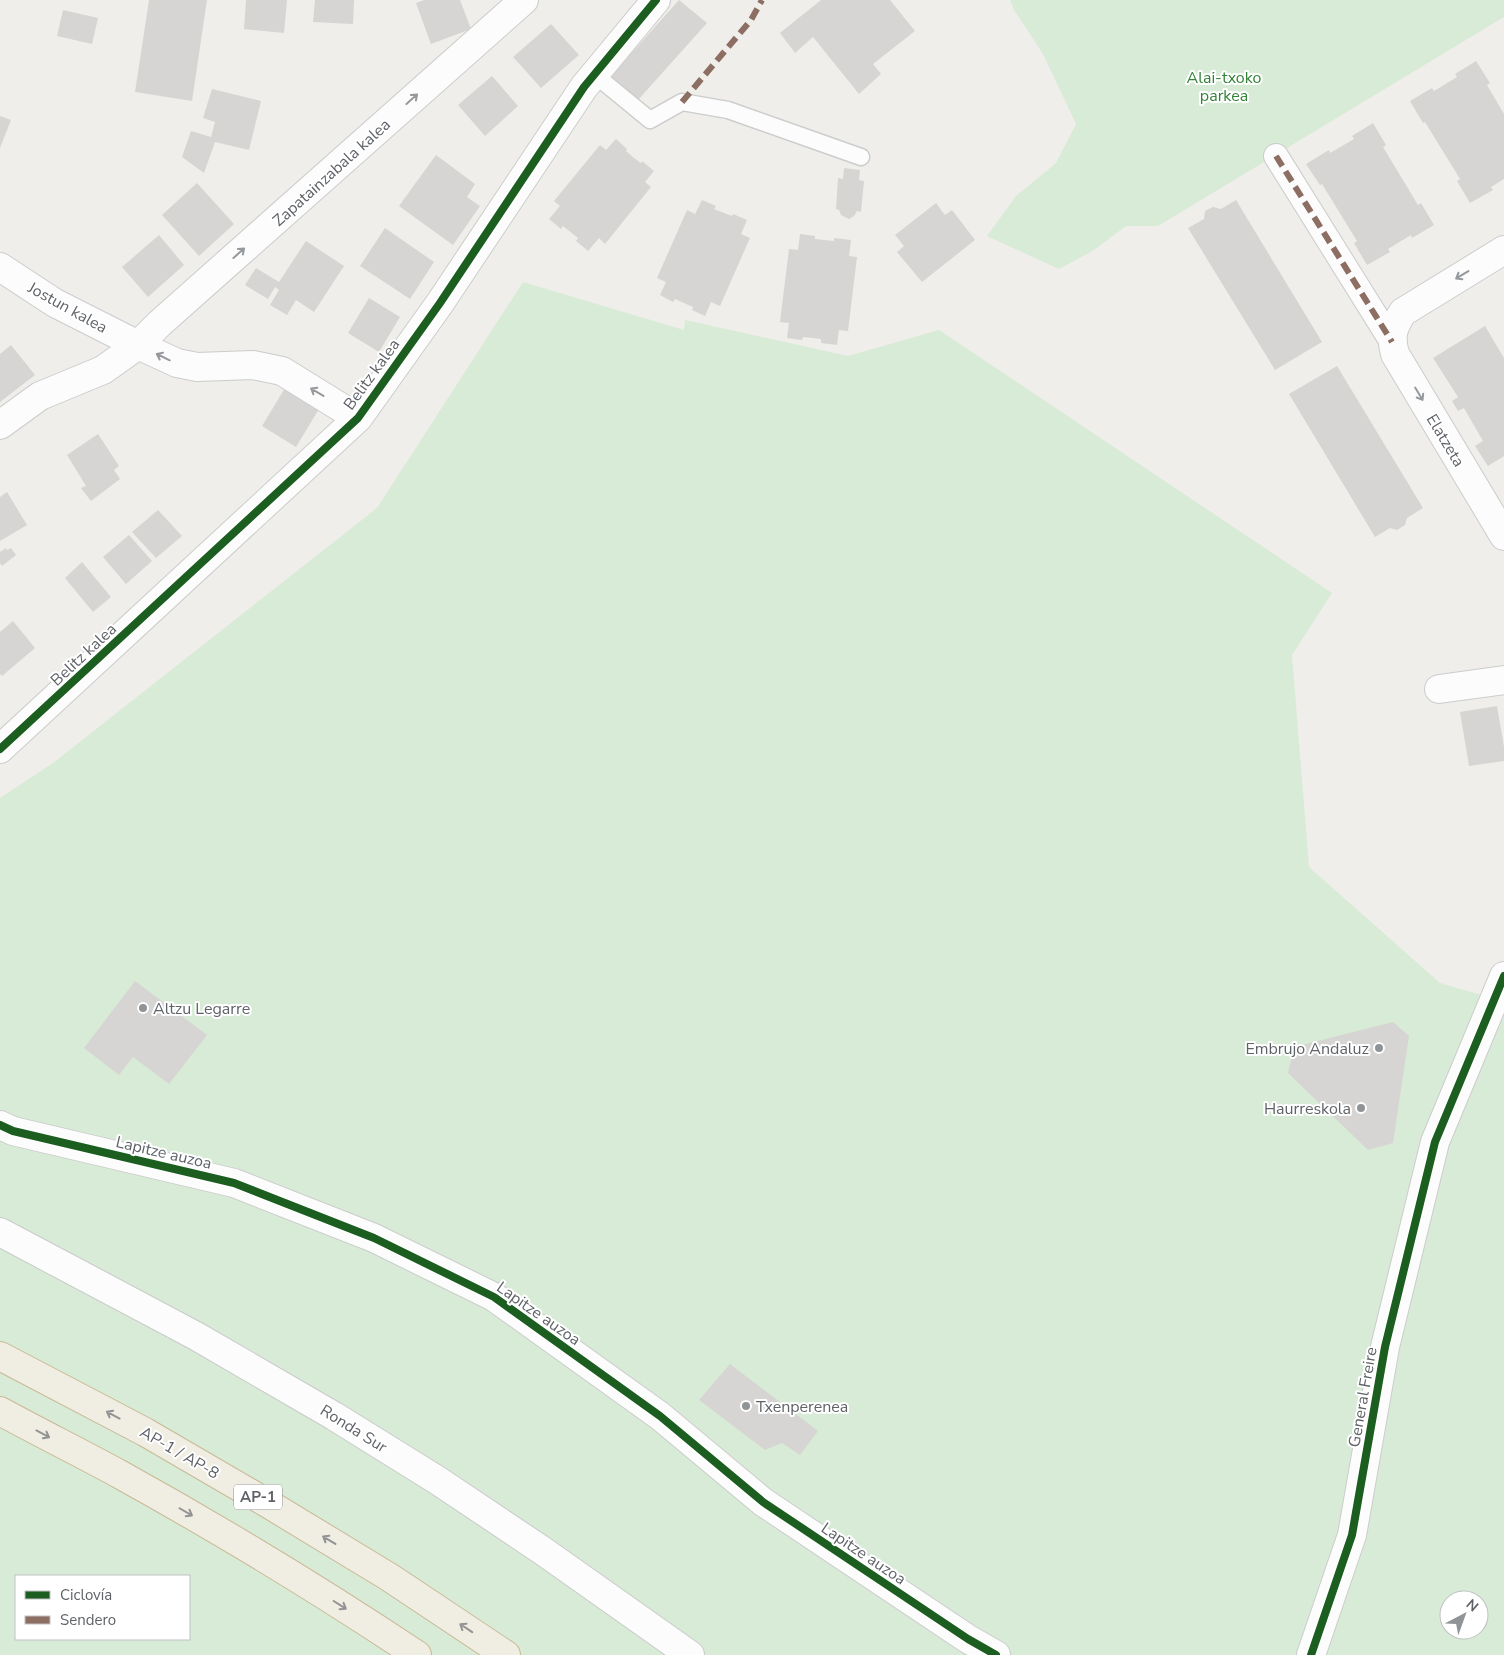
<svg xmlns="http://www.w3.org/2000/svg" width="1504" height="1655" viewBox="0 0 1504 1655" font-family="'Nunito Sans',sans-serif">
<rect width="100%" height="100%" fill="#efeeea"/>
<path fill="#d8ebd6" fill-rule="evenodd" d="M1010,0H1504V17L1158,226H1126L1094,250L1059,269L987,236L1016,196L1056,163L1076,124L1043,54L1014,10Z
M523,282L684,330L685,320L848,356L939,330L1332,593L1292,655L1309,867L1440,983L1485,996L1504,987V1655H0V798L53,763L377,508ZM16,1576H189V1639H16ZM1449,1600H1479V1630H1449Z"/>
<path fill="#d6d5d3" d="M149,0H207L192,101L135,92Z
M246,0H287L284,33L244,29Z
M315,0H354L353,24L313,22Z
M424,0H460L471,29L431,44L416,3Z
M679,0L707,23L638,100L611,76Z
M821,0H890L915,31L873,64L881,74L859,94L813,37L795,53L780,33Z
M63,10L98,18L92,44L57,36Z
M551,24L579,55L541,88L513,57Z
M1476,61L1490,83L1487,85L1504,114V179L1491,187L1493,190L1470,203L1457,181L1460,179L1425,122L1423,123L1410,101L1432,88L1434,91L1457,77L1455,74Z
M492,76L518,106L485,136L458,105Z
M212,89L261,101L249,150L215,142L204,173L182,157L191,131L211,137L215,122L203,118Z
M0,116L11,120L0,148Z
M1373,123L1386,145L1383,147L1418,205L1421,203L1434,225L1412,238L1411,235L1388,249L1390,252L1367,265L1354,243L1357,241L1322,184L1320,185L1306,164L1329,150L1330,153L1354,139L1352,136Z
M616,139L627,149L626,151L634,158L641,163L642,161L654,171L645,182L651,187L605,244L599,238L588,251L576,241L578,238L563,226L561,229L549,219L560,206L554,201L600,145L606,150Z
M436,155L475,184L467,197L480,206L453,245L399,206Z
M844,168L860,170L859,180L864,181L861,212L857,211L854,216L849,219L841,215L839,210L836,209L838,178L843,179Z
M197,183L234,224L199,256L162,215Z
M702,200L716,206L714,209L732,216L733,214L747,220L741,234L750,238L720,306L711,302L705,316L692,310L693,307L675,299L673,302L660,295L666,282L657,278L687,210L695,214Z
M1236,200L1322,342L1275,370L1188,228L1204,219L1205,211L1213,207L1221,209Z
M936,203L945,215L952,210L975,240L922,282L897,252L904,246L895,235Z
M385,228L434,262L410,299L360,266Z
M800,234L815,236V239L834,241V238L851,240L849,256L857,257L848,331L839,330L837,345L821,343V339L813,338L803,337L802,340L787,338L789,323L780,322L789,249L798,250Z
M159,235L184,265L148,297L122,267Z
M306,241L344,266L314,312L296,300L287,315L270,305L279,290L275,287L268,299L245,285L256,268L279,282Z
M369,298L400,317L379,352L348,333Z
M1485,326L1504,358V456L1488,466L1475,446L1483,441L1464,408L1458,411L1452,401L1458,397L1433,358Z
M11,345L35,375L0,402V354Z
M1337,366L1423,508L1407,518L1405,525L1397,530L1390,528L1375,537L1289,394Z
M285,388L319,409L296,447L262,426Z
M98,434L119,466L114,470L120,479L91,501L81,488L86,486L67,455Z
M7,492L27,525L0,541V497Z
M158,510L182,536L156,558L132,532Z
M129,535L152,561L126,584L103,557Z
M6,548L7,550L11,548L16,555L2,566L0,563V552Z
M82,562L111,597L93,612L65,578Z
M13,621L35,648L2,676L0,674V632Z
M1497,706L1504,747V761L1469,766L1460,712Z
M135,981L207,1035L169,1084L133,1057L119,1075L84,1048Z
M1393,1022L1409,1036L1393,1143L1368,1150L1288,1073L1294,1047Z
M730,1364L818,1431L800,1455L782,1443L765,1450L699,1400Z"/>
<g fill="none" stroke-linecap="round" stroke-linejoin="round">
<defs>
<path id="service" d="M594,74L650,120L682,102L728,110L861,157"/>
<path id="pedestrian" d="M1276,156L1392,342"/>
<path id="minor" d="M1504,250L1403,312C1393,327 1390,336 1395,354L1504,536
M0,267L55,303L138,345L103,370L40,396L0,425
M358,418L282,371L253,365L197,367L177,363L138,345L159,324L524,0
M1439,689L1504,680
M0,749L358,418L440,303L584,87L656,0
M0,1125L13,1131L234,1183L374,1238L494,1297L660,1416L763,1502L968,1639L996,1655
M1311,1655L1352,1535L1385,1347L1435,1142L1504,976"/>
<path id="secondary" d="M0,1232L196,1336L334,1416L437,1480L543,1551L690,1655"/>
<path id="motorway" d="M0,1356L145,1432L267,1503L389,1577L506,1655
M0,1411C40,1433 81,1453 121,1475C222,1531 321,1591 417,1655"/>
</defs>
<use href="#service" stroke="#cbcccc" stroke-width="19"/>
<use href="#pedestrian" stroke="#cbcccc" stroke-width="26"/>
<use href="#minor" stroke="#cbcccc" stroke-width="30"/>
<use href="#secondary" stroke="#cacacb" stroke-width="30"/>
<use href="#motorway" stroke="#c8b996" stroke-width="30"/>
<use href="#service" stroke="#fdfcfc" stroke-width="16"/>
<use href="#pedestrian" stroke="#fdfcfc" stroke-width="24"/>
<use href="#minor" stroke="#fdfcfc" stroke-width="28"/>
<use href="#secondary" stroke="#fdfcfc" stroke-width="28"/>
<use href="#motorway" stroke="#f0ede3" stroke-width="28"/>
<path stroke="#8d6e63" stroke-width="6" stroke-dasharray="12 6" stroke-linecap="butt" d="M682,102L751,20L762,0
M1276,156L1392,342"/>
<defs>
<path id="cycleway" d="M0,749L358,418L440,303L584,87L656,0
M0,1125L13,1131L234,1183L374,1238L494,1297L660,1416L763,1502L968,1639L996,1655
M1311,1655L1352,1535L1385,1347L1435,1142L1504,976"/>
</defs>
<use href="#cycleway" stroke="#fff" stroke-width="11"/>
<use href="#cycleway" stroke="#1b5e20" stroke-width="8"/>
</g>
<defs><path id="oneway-shaft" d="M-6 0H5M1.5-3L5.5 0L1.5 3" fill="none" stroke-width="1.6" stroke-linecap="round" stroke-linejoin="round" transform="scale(1.25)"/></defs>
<g stroke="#96999c">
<use href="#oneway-shaft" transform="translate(412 99) rotate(-42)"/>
<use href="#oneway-shaft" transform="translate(239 253) rotate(-42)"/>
<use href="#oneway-shaft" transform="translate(1462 275) rotate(149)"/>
<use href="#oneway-shaft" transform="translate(163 357) rotate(-154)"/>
<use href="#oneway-shaft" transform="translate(317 392) rotate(-149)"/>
<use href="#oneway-shaft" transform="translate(1419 394) rotate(59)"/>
</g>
<g stroke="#929393">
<use href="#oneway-shaft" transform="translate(113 1415) rotate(-152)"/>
<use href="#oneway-shaft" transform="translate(43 1434) rotate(28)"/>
<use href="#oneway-shaft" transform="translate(186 1512) rotate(30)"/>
<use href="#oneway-shaft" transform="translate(329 1540) rotate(-149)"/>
<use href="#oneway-shaft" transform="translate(340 1605) rotate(32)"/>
<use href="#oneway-shaft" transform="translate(466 1628) rotate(-146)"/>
</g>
<g fill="#919496" stroke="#fff" stroke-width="2">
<circle cx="143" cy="1008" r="5"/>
<circle cx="1379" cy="1048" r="5"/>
<circle cx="1361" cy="1108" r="5"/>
<circle cx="746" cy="1406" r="5"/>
</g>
<g text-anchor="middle" stroke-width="4" stroke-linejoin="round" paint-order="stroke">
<rect fill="#fff" stroke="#8f9295" stroke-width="1" x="234" y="1484.5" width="48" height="25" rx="4"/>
<g font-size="15" font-weight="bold" fill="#5f6368">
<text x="258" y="1502">AP-1</text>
</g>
<g font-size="16" fill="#348238" stroke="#fff">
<text x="1224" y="83">Alai-txoko<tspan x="1224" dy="18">parkea</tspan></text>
</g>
<g font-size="16" fill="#5f6368" stroke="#fff">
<text transform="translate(331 172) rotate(-42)" y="6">Zapatainzabala kalea</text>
<text transform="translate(68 307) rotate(29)" y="6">Jostun kalea</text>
<text transform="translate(371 374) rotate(-54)" y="6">Belitz kalea</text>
<text transform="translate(1446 440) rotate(59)" y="6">Elatzeta</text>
<text transform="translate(83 654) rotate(-43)" y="6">Belitz kalea</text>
<text transform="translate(164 1152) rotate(13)" y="6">Lapitze auzoa</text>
<text transform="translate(539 1313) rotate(35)" y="6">Lapitze auzoa</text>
<text transform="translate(1362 1397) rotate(-80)" y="6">General Freire</text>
<text transform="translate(354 1428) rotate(32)" y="6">Ronda Sur</text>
<text transform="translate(180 1452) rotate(30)" y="6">AP-1 / AP-8</text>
<text transform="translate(864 1553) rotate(34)" y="6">Lapitze auzoa</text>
</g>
<g font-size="16" fill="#5f6368" stroke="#fff" text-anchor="start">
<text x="153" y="1014">Altzu Legarre</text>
<text x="1369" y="1054" text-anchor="end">Embrujo Andaluz</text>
<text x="1351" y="1114" text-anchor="end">Haurreskola</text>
<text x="756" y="1412">Txenperenea</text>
</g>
</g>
<rect x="15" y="1575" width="175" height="65" fill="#ffffff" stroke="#bfc1c3"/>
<rect x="25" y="1591" width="25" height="8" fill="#1b5e20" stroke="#bfc1c3"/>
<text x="60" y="1600" font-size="15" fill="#5f6368">Ciclovía</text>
<rect x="25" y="1616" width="25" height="8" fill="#8d6e63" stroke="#bfc1c3"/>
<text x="60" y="1625" font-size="15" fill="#5f6368">Sendero</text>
<g transform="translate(1464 1615) rotate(41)"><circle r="24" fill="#ffffff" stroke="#bfc1c3"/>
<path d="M0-4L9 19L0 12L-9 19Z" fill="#919496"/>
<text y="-8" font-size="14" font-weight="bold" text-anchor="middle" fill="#5f6368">N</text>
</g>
</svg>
